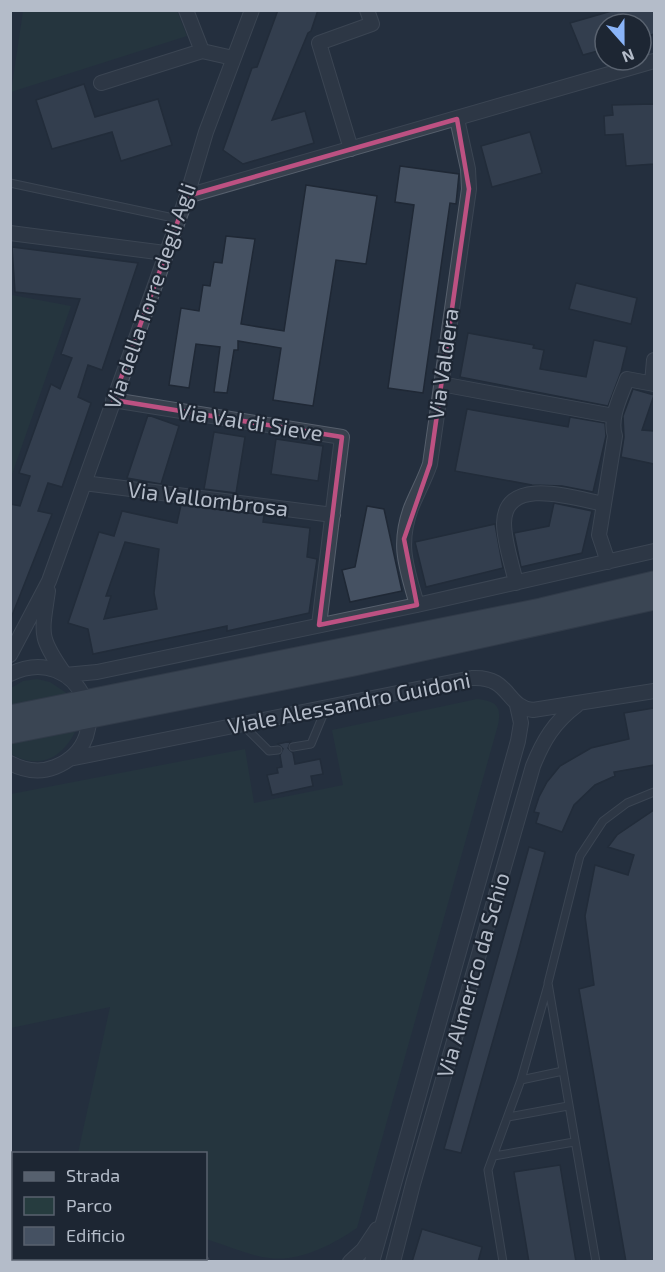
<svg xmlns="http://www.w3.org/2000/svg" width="665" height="1272" viewBox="0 0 665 1272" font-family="'Exo 2',sans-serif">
<rect width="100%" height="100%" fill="#242f3e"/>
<path fill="#263c3f" d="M23,11H177L187,36L11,92Z
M11,248L12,295L71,306L11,477Z
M37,679L50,682L71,696L11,708V688L23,681Z
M477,699C496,701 502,706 498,725L357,1228C332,1245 300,1262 269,1258C253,1257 223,1244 206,1239V1154L78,1153L110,1007L11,1028V794L245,749L254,803L343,785L332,730Z
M77,728C64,757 40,771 11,754V741Z"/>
<path fill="#455162" stroke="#1f2835" stroke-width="1.5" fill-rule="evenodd" d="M278,10H318L311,31L308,33L272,120L305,111L314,143L243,164L223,150L252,68L257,67Z
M615,10H654V34L641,38V24H605V49L583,55L570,23Z
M84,84L95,117L158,99L172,145L121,161L112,132L52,149L36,100Z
M654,104V164L626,166L623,134L605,135L604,116L613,115L612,105Z
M530,132L542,173L492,187L481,146Z
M400,166L459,174L456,204L450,203L423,393L388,388L414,205L395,202Z
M306,185L377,196L366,264L336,260L313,406L273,400L281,348L238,341V350H234L227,393L214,392L220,347L196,344L189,388L169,385L181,308L199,311L203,285L210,286L214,262L222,263L226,236L255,239L241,324L284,331Z
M12,247L138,263L102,370L88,365L78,397L91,403L62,487L48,483L38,511L52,514L11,618L10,504L20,506L30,476L19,473L51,384L60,389L72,358L61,354L80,299L15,292Z
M576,283L637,298L631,324L569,309Z
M468,333L534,345L533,348L544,350L540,369L586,377L594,340L627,347L621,372L608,406L460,377Z
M633,389L654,395L642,430L654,431V464L621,457L624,437L623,416Z
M467,409L568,427L570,417L605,423L606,436L593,492L562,486L532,485L455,471Z
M148,415L179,426L161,484L127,478Z
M214,432L245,437L236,493L204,489Z
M276,439L323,446L318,481L271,474Z
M554,503L592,511L582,553L521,567L514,533L549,526Z
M181,505L264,515L263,522L310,528L307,557L317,559L309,613L227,631V626L93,654L88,629L68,623L99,532L114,536L122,511L177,523ZM125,542L159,549L154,593L157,609L104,619L111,596H106Z
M367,506L384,509L402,591L350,602L342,570L355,567Z
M495,524L503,568L426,587L415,542Z
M654,708V765L614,772L615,776L595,785L574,805L562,832L536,823L539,813L534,812L539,797L547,782L560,766L591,748L629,739L624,713Z
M291,741L288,748L293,753L295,764L320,759L323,774L311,776L313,786L272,795L267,775L278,773L277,768L282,767L280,755L283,749L278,744Z
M654,810V1262H626L579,989L594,985L585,916L595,865L628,875L634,855L608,847L617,835Z
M529,847L545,852L517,956L461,1153L444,1149Z
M560,1165L576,1262H529L514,1172Z
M422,1229L482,1247L478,1262H412Z"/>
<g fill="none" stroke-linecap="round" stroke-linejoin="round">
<defs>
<path id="service" d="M10,183L178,219
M243,725L269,751L278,750
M293,747L311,744L326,708
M521,1080L563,1071
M508,1117L568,1106
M494,1156L574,1142
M503,1262L488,1170L521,1080L548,985
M596,1262L548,983L580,856L603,821L627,803L654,792"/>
<path id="minor" d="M186,10L202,51L233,58
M101,83L202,51
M351,149L319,43L372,24L367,10
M187,196L654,61
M10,233L165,253
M652,383L654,360
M441,384L614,416
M113,400L342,437L319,625
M84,483L333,515
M608,562L599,535L615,436C609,418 621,396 627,379L654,384
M516,583C512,564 504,542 504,523C505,474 577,499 604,504
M48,591C42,634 38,636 64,673
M417,605C407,568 397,546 411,508C417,493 425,479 430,464L469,189L468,169L457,119
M10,655L49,581L187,196L206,132L252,10
M10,674C80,640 122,740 55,767C40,773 25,771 10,763
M65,675L97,672L417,605L654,551
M69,759L472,678C511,676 505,707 533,710L654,691
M10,1201L14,1202
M10,1238L12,1225
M118,1258L127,1262
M193,1258L202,1262
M350,1262L363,1250L377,1229
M372,1262L518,741L521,723L517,705
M393,1262L413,1184L533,766C543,741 554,722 577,705"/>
<path id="primary" d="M10,716L541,609L654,582
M10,733L354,665L654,599"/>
</defs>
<use href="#service" stroke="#565f6c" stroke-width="9"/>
<use href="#minor" stroke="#565f6c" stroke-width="16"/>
<use href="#primary" stroke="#414a57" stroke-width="23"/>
<use href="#service" stroke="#38414e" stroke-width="7"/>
<use href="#minor" stroke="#38414e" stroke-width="14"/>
<use href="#primary" stroke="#56606e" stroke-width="21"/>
</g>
<path d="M0 0H665V1272H0ZM457,119L469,189L430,464L404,539L417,605L319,625L342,437L113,400L187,196Z" fill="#242f3e" fill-opacity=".55" fill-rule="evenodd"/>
<path fill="none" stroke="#bd5182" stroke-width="4.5" stroke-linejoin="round" d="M457,119L469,189L430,464L404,539L417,605L319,625L342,437L113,400L187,196Z"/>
<g text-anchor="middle" stroke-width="4.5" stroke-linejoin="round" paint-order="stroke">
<g font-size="22" fill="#b4bcc9" stroke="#1d2633">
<text transform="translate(150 296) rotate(-71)" y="8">Via della Torre degli Agli</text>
<text transform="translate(443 364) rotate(-82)" y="8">Via Valdera</text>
<text transform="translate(250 422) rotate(9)" y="8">Via Val di Sieve</text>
<text transform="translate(208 499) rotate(7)" y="8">Via Vallombrosa</text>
<text transform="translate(349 703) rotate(-11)" y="8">Viale Alessandro Guidoni</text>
<text transform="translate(473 975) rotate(-74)" y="8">Via Almerico da Schio</text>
</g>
</g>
<rect width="665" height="1272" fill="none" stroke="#b4bcc9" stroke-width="24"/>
<rect x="12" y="1152" width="195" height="108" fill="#1d2633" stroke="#59626f" stroke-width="1.5"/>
<rect x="24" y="1172" width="30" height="9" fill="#56606e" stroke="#59626f" stroke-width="1.5"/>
<text x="66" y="1182" font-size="18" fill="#b4bcc9">Strada</text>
<rect x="24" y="1197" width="30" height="18" fill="#263c3f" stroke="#59626f" stroke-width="1.5"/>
<text x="66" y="1212" font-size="18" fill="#b4bcc9">Parco</text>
<rect x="24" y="1227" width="30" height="18" fill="#455162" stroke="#59626f" stroke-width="1.5"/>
<text x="66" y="1242" font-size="18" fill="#b4bcc9">Edificio</text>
<g transform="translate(623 42) rotate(159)"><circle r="28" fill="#1d2633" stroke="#59626f" stroke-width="1.5"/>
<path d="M0-4.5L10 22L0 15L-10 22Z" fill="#8ab4f8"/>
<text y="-9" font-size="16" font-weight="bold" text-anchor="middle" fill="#b4bcc9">N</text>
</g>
</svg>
